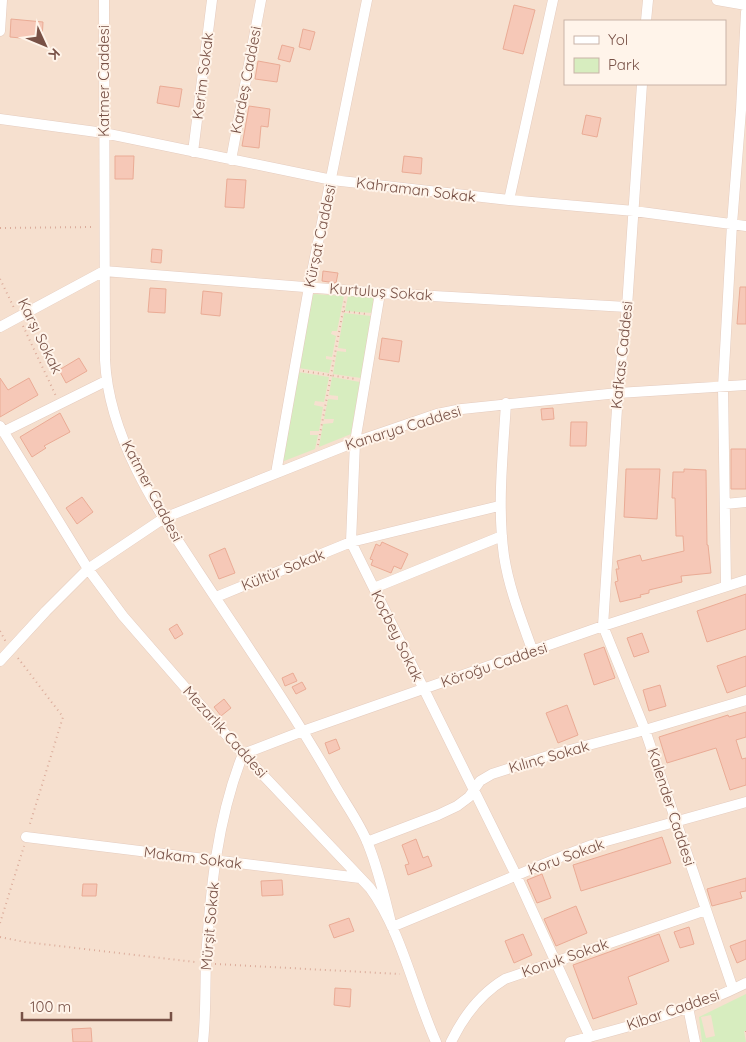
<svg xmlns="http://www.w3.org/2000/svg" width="746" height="1042" viewBox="0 0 746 1042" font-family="Quicksand,sans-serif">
<rect width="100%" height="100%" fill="#feefe1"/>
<path fill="#f6e0cf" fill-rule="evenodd" d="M0,0H746V1042H0ZM565,21H725V84H565Z"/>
<path fill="#d7edbf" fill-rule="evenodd" d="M314,294L344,296L337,331H332L331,334L336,336L332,357L326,356V359L332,360L329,373L299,368L312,296Z
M348,296L372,297L374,300L372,313L345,311Z
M344,313L371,316L361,378L333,374L337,351L346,352V349L338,348Z
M298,372L329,377L324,402L315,401L314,405L323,407L319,431H310V435H318L315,449L284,461L282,459Z
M332,377L360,382L351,434L319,447L323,424L333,423L334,419H324L328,399L338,400V396L329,395Z
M746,994V1031H744L746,1042H702L699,1017ZM711,1015L715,1036L706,1038L701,1017Z"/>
<path fill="#f6c8b7" stroke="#eaab95" d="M514,5L535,10L523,54L503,49Z
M11,19L43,22L42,40L10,37Z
M303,29L315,32L310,50L299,47Z
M282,45L294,48L290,62L278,59Z
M258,61L280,65L277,82L255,79Z
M160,86L182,89L179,107L157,103Z
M249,106L270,109L268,127L261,126L259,148L242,146Z
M586,115L601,118L597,137L582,134Z
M115,156H134L133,179H115Z
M404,156L422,158L421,174L402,172Z
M227,179L246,180L244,208L225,207Z
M152,249L162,250L161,263L151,262Z
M323,271L338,273L336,283L322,281Z
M740,287H746V324H737Z
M150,288L166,289L165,313L148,312Z
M203,291L222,293L220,316L201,314Z
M382,338L402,341L399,362L379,359Z
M79,358L87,371L66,383L59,370Z
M0,378L8,390L29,378L38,395L0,417Z
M553,408L554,419L542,420L541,409Z
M60,413L70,432L44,446L46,448L32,457L20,437Z
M571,422H587L586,446H570Z
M731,449H746V489H731Z
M626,469H660L657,519L624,517Z
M684,469L706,470L707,545H708L711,573L681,576L682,582L649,590V593L640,595L641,597L620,602L615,582L618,581L616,569H619L617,561L640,555L642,561L684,551L683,536H676L675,498H672L673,472H684Z
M82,497L93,512L77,524L66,508Z
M382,542L408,554L401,569L394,566L391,573L371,565L373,560L370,559L376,544L380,546Z
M225,548L235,573L219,579L209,555Z
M746,594V629L707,642L697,611Z
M177,624L183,634L175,639L169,629Z
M642,633L649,652L634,657L627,638Z
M604,647L615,678L594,685L584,654Z
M746,656V686L727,693L717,666Z
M293,673L297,681L285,686L282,678Z
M302,682L306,689L296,694L292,687Z
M660,685L666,706L649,711L643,690Z
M224,699L231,708L221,716L214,707Z
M567,705L578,735L558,743L546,713Z
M746,712V737L736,740L742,759L746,758V785L730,790L716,748L667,763L659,737L728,715L729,717Z
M336,739L340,749L329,754L325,743Z
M662,837L671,863L581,891L573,865Z
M416,839L423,858L428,856L432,866L408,875L405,865L409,864L402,845Z
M542,874L551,898L537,903L527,880Z
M746,878V891L740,892L742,898L712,906L707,889Z
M282,880L283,895L262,896L261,881Z
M83,884H97L96,896H82Z
M576,906L587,933L556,946L544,919Z
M349,918L354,931L334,938L329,925Z
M689,927L694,944L680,948L674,932Z
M523,934L532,955L514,963L505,941Z
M659,934L669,961L628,977L637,1004L593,1019L573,965Z
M746,940V959L737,963L730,946Z
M335,988L351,989L350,1007L334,1005Z
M91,1028L92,1042H73L72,1029Z"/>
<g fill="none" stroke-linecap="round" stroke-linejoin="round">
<defs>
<path id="minor" d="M104,0L105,360C109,446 168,525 213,594C254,656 296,717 333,782C344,802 360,823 368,844C379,871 385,899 392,927L563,856L592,845L746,802
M717,0L746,5
M646,21L648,0
M0,31L2,0
M642,84L627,307L618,393L603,626L645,730L733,989
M0,119L104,133L332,180L509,200L634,211L746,226
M193,152L212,0
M231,160L261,0
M509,200L553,0
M380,293L355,442L351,542L516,875L590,1037
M0,327L104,271L380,293L627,307
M506,403C503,454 497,506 504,556C509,589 522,621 533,652
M0,426L88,569L123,616L243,754L370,888C401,930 414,993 436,1042
M3,432L106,381
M276,473L309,287L367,0
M725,504L746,502
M726,586L723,387L732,224L741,110L746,12
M374,588L502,536
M216,597L351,542L499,506
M0,661L46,611L88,569L164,518L355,442L437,414L462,409L618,393L746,385
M26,837L360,878
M367,842L438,815L457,806L469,797L480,781L492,774L551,755L645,730L746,700
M688,1007L695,1042
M203,1042C206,1015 205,988 206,961C210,892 217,819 243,754L303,731L603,626L746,580
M451,1042C464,1015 480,994 505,979L706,910
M570,1042C628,1027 693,1010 746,983"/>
</defs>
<use href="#minor" stroke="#e5ccbf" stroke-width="11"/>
<path stroke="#dbab9a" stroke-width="2" stroke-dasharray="1 4" stroke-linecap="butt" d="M0,228L95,227
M0,279L14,308
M344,311L366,314
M23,326L56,396
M303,371L355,379
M318,445L345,300
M0,631L6,642
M18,658L63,717L29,827
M0,923L24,846
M0,937L25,942L195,962
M215,964L400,974
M746,1031V1032"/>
<use href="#minor" stroke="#fff" stroke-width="10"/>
</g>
<g text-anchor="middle" stroke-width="4" stroke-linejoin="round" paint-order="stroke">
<g font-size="15" fill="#785146" stroke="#fff4ea">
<text transform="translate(203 76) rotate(-83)" y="5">Kerim Sokak</text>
<text transform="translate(246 80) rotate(-79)" y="5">Kardeş Caddesi</text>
<text transform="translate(104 81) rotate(-90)" y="5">Katmer Caddesi</text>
<text transform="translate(416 190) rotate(7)" y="5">Kahraman Sokak</text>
<text transform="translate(320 236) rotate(-78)" y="5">Kürşat Caddesi</text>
<text transform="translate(381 292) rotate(4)" y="5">Kurtuluş Sokak</text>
<text transform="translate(40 336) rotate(64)" y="5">Karşı Sokak</text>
<text transform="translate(622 355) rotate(-84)" y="5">Kafkas Caddesi</text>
<text transform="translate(403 428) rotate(-17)" y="5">Kanarya Caddesi</text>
<text transform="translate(152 491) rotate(62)" y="5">Katmer Caddesi</text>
<text transform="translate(283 570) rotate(-22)" y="5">Kültür Sokak</text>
<text transform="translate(397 636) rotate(64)" y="5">Koçbey Sokak</text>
<text transform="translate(494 665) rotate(-19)" y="5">Köroğu Caddesi</text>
<text transform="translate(225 732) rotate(48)" y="5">Mezarlık Caddesi</text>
<text transform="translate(549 757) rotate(-16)" y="5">Kılınç Sokak</text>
<text transform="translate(671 807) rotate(72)" y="5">Kalender Caddesi</text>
<text transform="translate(566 857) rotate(-20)" y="5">Koru Sokak</text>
<text transform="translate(193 858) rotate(7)" y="5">Makam Sokak</text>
<text transform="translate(210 926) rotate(-85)" y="5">Mürşit Sokak</text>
<text transform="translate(565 958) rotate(-19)" y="5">Konuk Sokak</text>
<text transform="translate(673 1010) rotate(-19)" y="5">Kibar Caddesi</text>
</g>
</g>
<rect x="564" y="20" width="162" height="65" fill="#fff4ea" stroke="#c9b3a8"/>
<rect x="574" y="36" width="25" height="8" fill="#ffffff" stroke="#c9b3a8"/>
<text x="608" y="45" font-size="15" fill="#785146">Yol</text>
<rect x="574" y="58" width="25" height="15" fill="#d7edbf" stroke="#c9b3a8"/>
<text x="608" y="70" font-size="15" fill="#785146">Park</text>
<g transform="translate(45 45) rotate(134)" stroke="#fff4ea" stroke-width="4" paint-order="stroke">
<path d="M0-4L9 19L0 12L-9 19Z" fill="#785146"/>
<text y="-8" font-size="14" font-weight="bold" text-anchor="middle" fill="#785146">K</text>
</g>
<path d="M22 1012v8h149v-8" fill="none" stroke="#785146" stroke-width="2.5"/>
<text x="30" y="1012" font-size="15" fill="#785146" stroke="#fff4ea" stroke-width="4" paint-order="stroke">100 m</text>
</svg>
